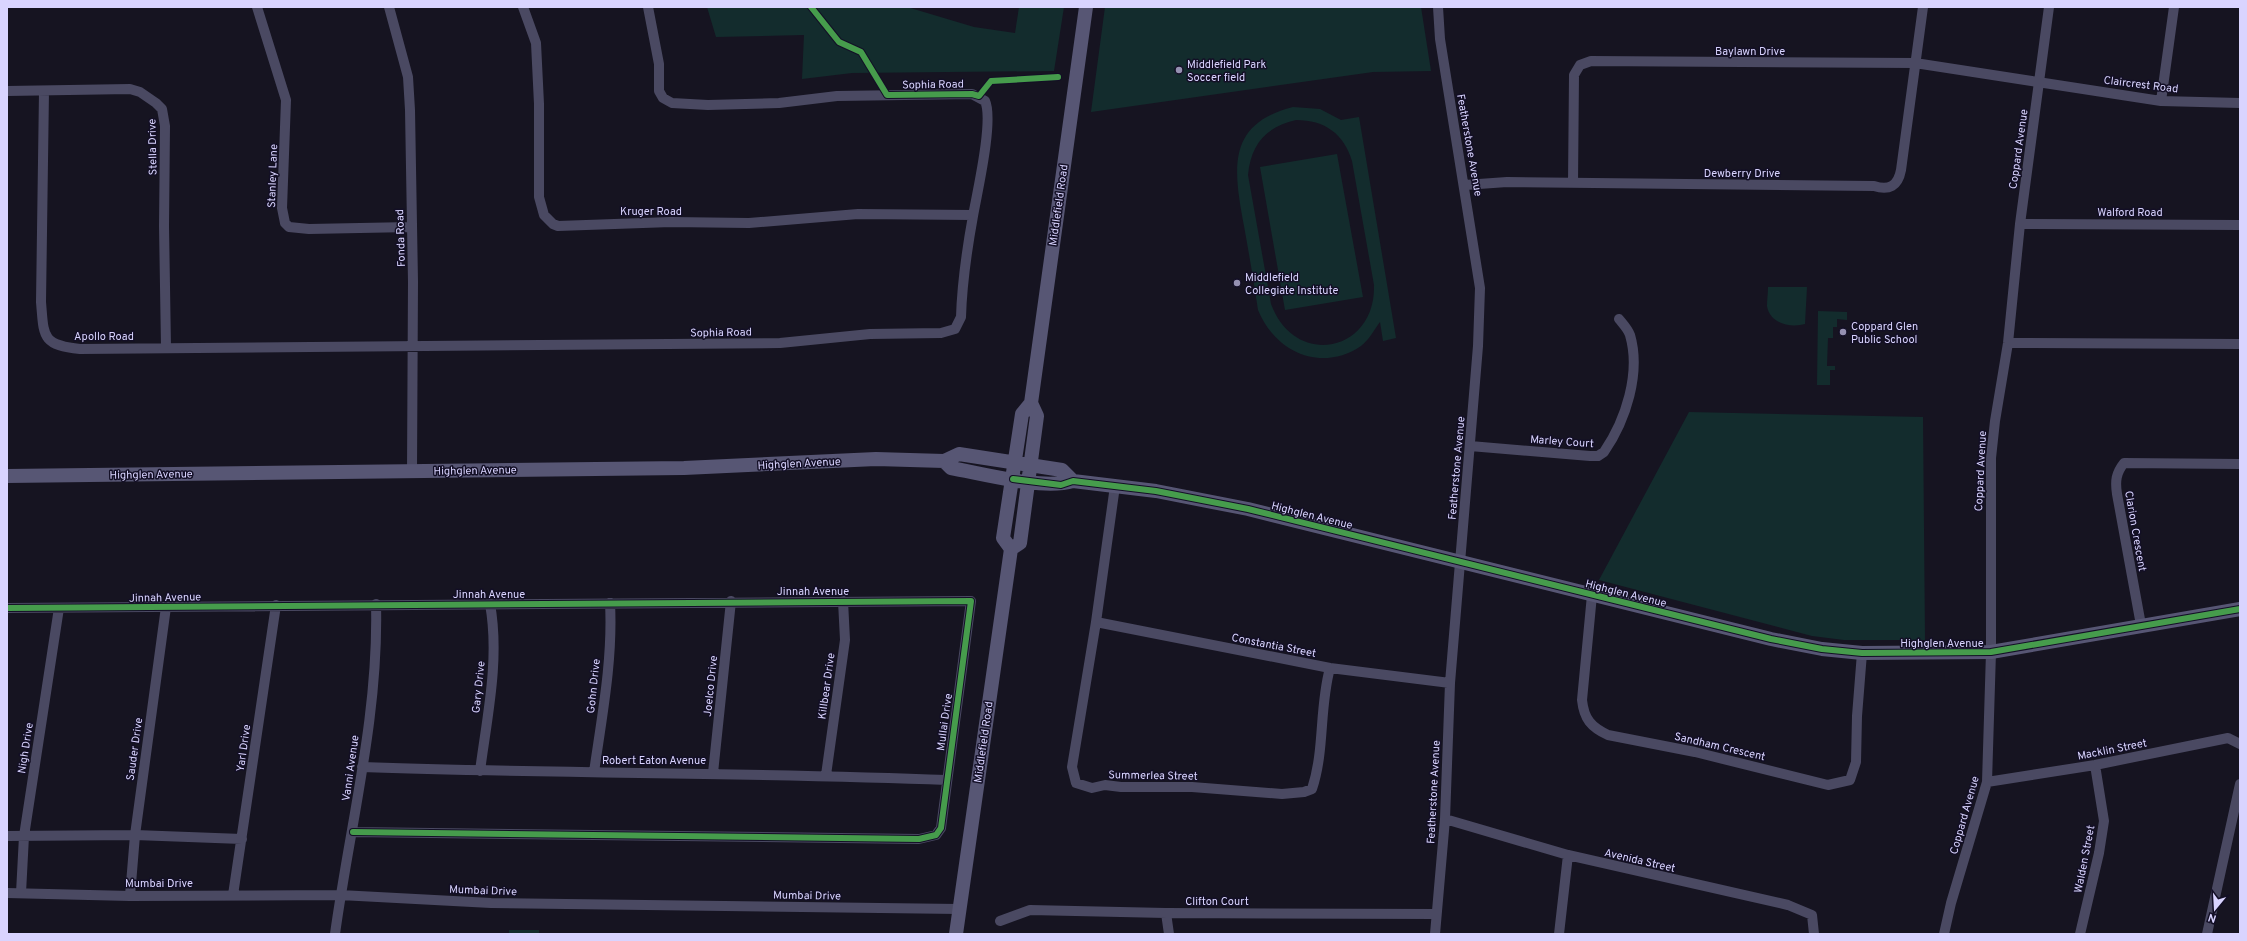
<svg xmlns="http://www.w3.org/2000/svg" width="2247" height="941" viewBox="0 0 2247 941" font-family="Overpass,sans-serif">
<rect width="100%" height="100%" fill="#161421"/>
<path fill="#132c2d" fill-rule="evenodd" d="M707,7H907L974,27L1015,33L1019,7H1064L1054,71L852,73L802,79L804,35L716,37Z
M1105,7H1421L1431,71L1373,72L1091,112Z
M1293,107L1320,109L1341,120L1359,117L1396,338L1383,341L1380,322C1374,330 1369,340 1361,346C1321,373 1275,352 1258,310C1254,282 1249,254 1244,226C1234,171 1225,124 1293,107ZM1296,120C1325,120 1344,134 1352,161L1374,285C1376,352 1295,369 1271,304L1248,175C1251,144 1266,127 1296,120Z
M1337,154L1363,297L1285,310L1260,167Z
M1768,287H1807L1805,324C1791,328 1770,324 1767,306C1767,300 1768,293 1768,287Z
M1818,311L1847,312V320L1837,319V327H1833V338H1828L1827,366H1835V370H1830V385H1817Z
M1689,412L1923,417L1925,640H1844L1812,636L1599,580Z
M509,930H539V934H509Z"/>
<g fill="none" stroke-linecap="round" stroke-linejoin="round">
<path stroke="#4a4962" stroke-width="10" d="M257,7L286,100L282,208L285,223L289,227L309,229L411,227
M389,7L408,77L410,110L413,282L412,470
M523,7L536,43L539,104V197L544,215L553,224L558,226L671,222L749,223L858,214L973,215
M7,91L130,89L140,92L156,103L162,109L165,126L164,226L166,347
M44,91L41,302C44,336 41,345 80,349L780,343L870,334L941,333L955,329L961,317C962,283 967,249 973,216C977,193 994,120 985,101L972,94L837,96L779,103L708,105L672,103L663,98L659,91V64L648,7
M2161,101L2174,7
M1573,183L1574,75L1580,65L1591,61L1915,63L2161,101L2240,103
M1465,185L1507,182L1874,186C1889,191 1898,186 1901,170L1923,7
M2020,224L2240,225
M2008,343L2240,344
M1470,446L1590,456H1598L1604,452C1626,420 1641,373 1630,335C1628,329 1623,324 1619,319
M1115,486L1096,622L1072,767L1076,783L1092,788L1105,785L1121,787H1192L1282,794L1304,792L1312,789C1325,750 1319,708 1330,668
M1592,595L1582,700C1584,719 1591,727 1608,735L1695,752L1828,785L1850,780L1856,762L1857,716L1862,653
M7,608L971,601L941,828L936,835L919,839L353,832
M1096,622L1330,668L1450,683
M2141,625L2117,494C2115,481 2116,473 2124,463L2240,464
M362,767C557,774 752,772 947,780
M480,771C487,717 500,659 490,604
M594,772C602,716 613,659 610,603
M713,773L731,601
M826,775L845,640L843,601
M1987,782L2095,765L2228,738L2240,744
M1445,819L1568,855L1788,905L1812,915L1814,934
M7,836L135,835L242,839
M7,893L130,896L340,895L491,903L959,909
M21,893L24,836L59,608
M233,895L276,605
M130,896L135,835L166,607
M1166,913L1169,934
M1000,921L1030,910L1166,913L1436,914
M335,934C350,825 379,715 376,604
M1435,934L1445,819L1450,683L1478,346L1480,288L1440,39L1438,7
M1559,934L1568,855
M1944,934L1951,903L1987,782L1991,652V458L1995,421L2008,343L2020,224L2049,7
M2080,934L2099,853L2104,821L2095,765
M2207,934L2240,784"/>
<path stroke="#575674" stroke-width="14" d="M944,461L951,468C984,474 1043,490 1073,481L1156,491L1248,509L1771,639L1822,649L1862,653L1991,652L2240,609
M7,476L684,468L876,459L944,461L959,454L1062,470L1073,481
M1011,549L1020,543L1037,416L1031,403
M956,934L1011,549L1003,538L1022,414L1031,403L1086,7"/>
<defs>
<path id="cycleway" d="M811,7L839,42L861,52L887,95L972,94L979,96L991,81L1058,77
M1013,479L1061,485L1073,481L1156,491L1248,509L1771,639L1822,649L1862,653L1991,652L2240,609
M7,608L971,601L941,828L936,835L919,839L353,832"/>
</defs>
<use href="#cycleway" stroke="#130f26" stroke-width="8"/>
<use href="#cycleway" stroke="#469c4c" stroke-width="6"/>
</g>
<g fill="#9591b1" stroke="#130f26" stroke-width="1.5">
<circle cx="1179" cy="70" r="4"/>
<circle cx="1237" cy="283" r="4"/>
<circle cx="1843" cy="332" r="4"/>
</g>
<g text-anchor="middle" stroke-width="3" stroke-linejoin="round" paint-order="stroke">
<g font-size="11" fill="#d9d4ff" stroke="#130f26">
<text x="1750" y="55">Baylawn Drive</text>
<text transform="translate(933 84) rotate(-1)" y="4">Sophia Road</text>
<text transform="translate(2141 84) rotate(7)" y="4">Claircrest Road</text>
<text transform="translate(1470 145) rotate(80)" y="4">Featherstone Avenue</text>
<text transform="translate(152 147) rotate(-91)" y="4">Stella Drive</text>
<text transform="translate(2018 149) rotate(-82)" y="4">Coppard Avenue</text>
<text x="1742" y="177">Dewberry Drive</text>
<text transform="translate(272 176) rotate(-88)" y="4">Stanley Lane</text>
<text transform="translate(1058 205) rotate(-82)" y="4">Middlefield Road</text>
<text x="651" y="215">Kruger Road</text>
<text x="2130" y="216">Walford Road</text>
<text transform="translate(400 238) rotate(-92)" y="4">Fonda Road</text>
<text transform="translate(721 332) rotate(-1)" y="4">Sophia Road</text>
<text x="104" y="340">Apollo Road</text>
<text transform="translate(1562 441) rotate(4)" y="4">Marley Court</text>
<text transform="translate(799 463) rotate(-3)" y="4">Highglen Avenue</text>
<text transform="translate(1456 468) rotate(-85)" y="4">Featherstone Avenue</text>
<text transform="translate(475 470) rotate(-1)" y="4">Highglen Avenue</text>
<text transform="translate(1980 471) rotate(-87)" y="4">Coppard Avenue</text>
<text transform="translate(151 474) rotate(-1)" y="4">Highglen Avenue</text>
<text transform="translate(1312 515) rotate(14)" y="4">Highglen Avenue</text>
<text transform="translate(2136 531) rotate(80)" y="4">Clarion Crescent</text>
<text x="813" y="595">Jinnah Avenue</text>
<text transform="translate(1626 593) rotate(14)" y="4">Highglen Avenue</text>
<text x="489" y="598">Jinnah Avenue</text>
<text transform="translate(165 597) rotate(-1)" y="4">Jinnah Avenue</text>
<text x="1942" y="647">Highglen Avenue</text>
<text transform="translate(1274 645) rotate(11)" y="4">Constantia Street</text>
<text transform="translate(593 686) rotate(-84)" y="4">Gohn Drive</text>
<text transform="translate(710 686) rotate(-84)" y="4">Joelco Drive</text>
<text transform="translate(826 686) rotate(-82)" y="4">Killbear Drive</text>
<text transform="translate(478 687) rotate(-84)" y="4">Gary Drive</text>
<text transform="translate(944 722) rotate(-82)" y="4">Mullai Drive</text>
<text transform="translate(983 742) rotate(-82)" y="4">Middlefield Road</text>
<text transform="translate(1720 746) rotate(13)" y="4">Sandham Crescent</text>
<text transform="translate(25 748) rotate(-81)" y="4">Nigh Drive</text>
<text transform="translate(243 748) rotate(-82)" y="4">Yarl Drive</text>
<text transform="translate(134 749) rotate(-82)" y="4">Sauder Drive</text>
<text transform="translate(2112 749) rotate(-11)" y="4">Macklin Street</text>
<text x="654" y="764">Robert Eaton Avenue</text>
<text transform="translate(350 768) rotate(-82)" y="4">Vanni Avenue</text>
<text transform="translate(1153 775) rotate(1)" y="4">Summerlea Street</text>
<text transform="translate(1433 792) rotate(-87)" y="4">Featherstone Avenue</text>
<text transform="translate(1964 815) rotate(-74)" y="4">Coppard Avenue</text>
<text transform="translate(2084 859) rotate(-79)" y="4">Walden Street</text>
<text transform="translate(1640 860) rotate(13)" y="4">Avenida Street</text>
<text x="159" y="887">Mumbai Drive</text>
<text transform="translate(483 890) rotate(2)" y="4">Mumbai Drive</text>
<text transform="translate(807 895) rotate(1)" y="4">Mumbai Drive</text>
<text x="1217" y="905">Clifton Court</text>
</g>
<g font-size="11" fill="#d9d4ff" stroke="#130f26" text-anchor="start">
<text x="1187" y="68">Middlefield Park<tspan x="1187" dy="13">Soccer field</tspan></text>
<text x="1245" y="281">Middlefield<tspan x="1245" dy="13">Collegiate Institute</tspan></text>
<text x="1851" y="330">Coppard Glen<tspan x="1851" dy="13">Public School</tspan></text>
</g>
</g>
<rect width="2247" height="941" fill="none" stroke="#d9d4ff" stroke-width="16"/>
<g transform="translate(2215 909) rotate(198)" stroke="#130f26" stroke-width="3" paint-order="stroke">
<path d="M0-3L7 15L0 10L-7 15Z" fill="#d9d4ff"/>
<text y="-6" font-size="11" font-weight="bold" text-anchor="middle" fill="#d9d4ff">N</text>
</g>
</svg>
